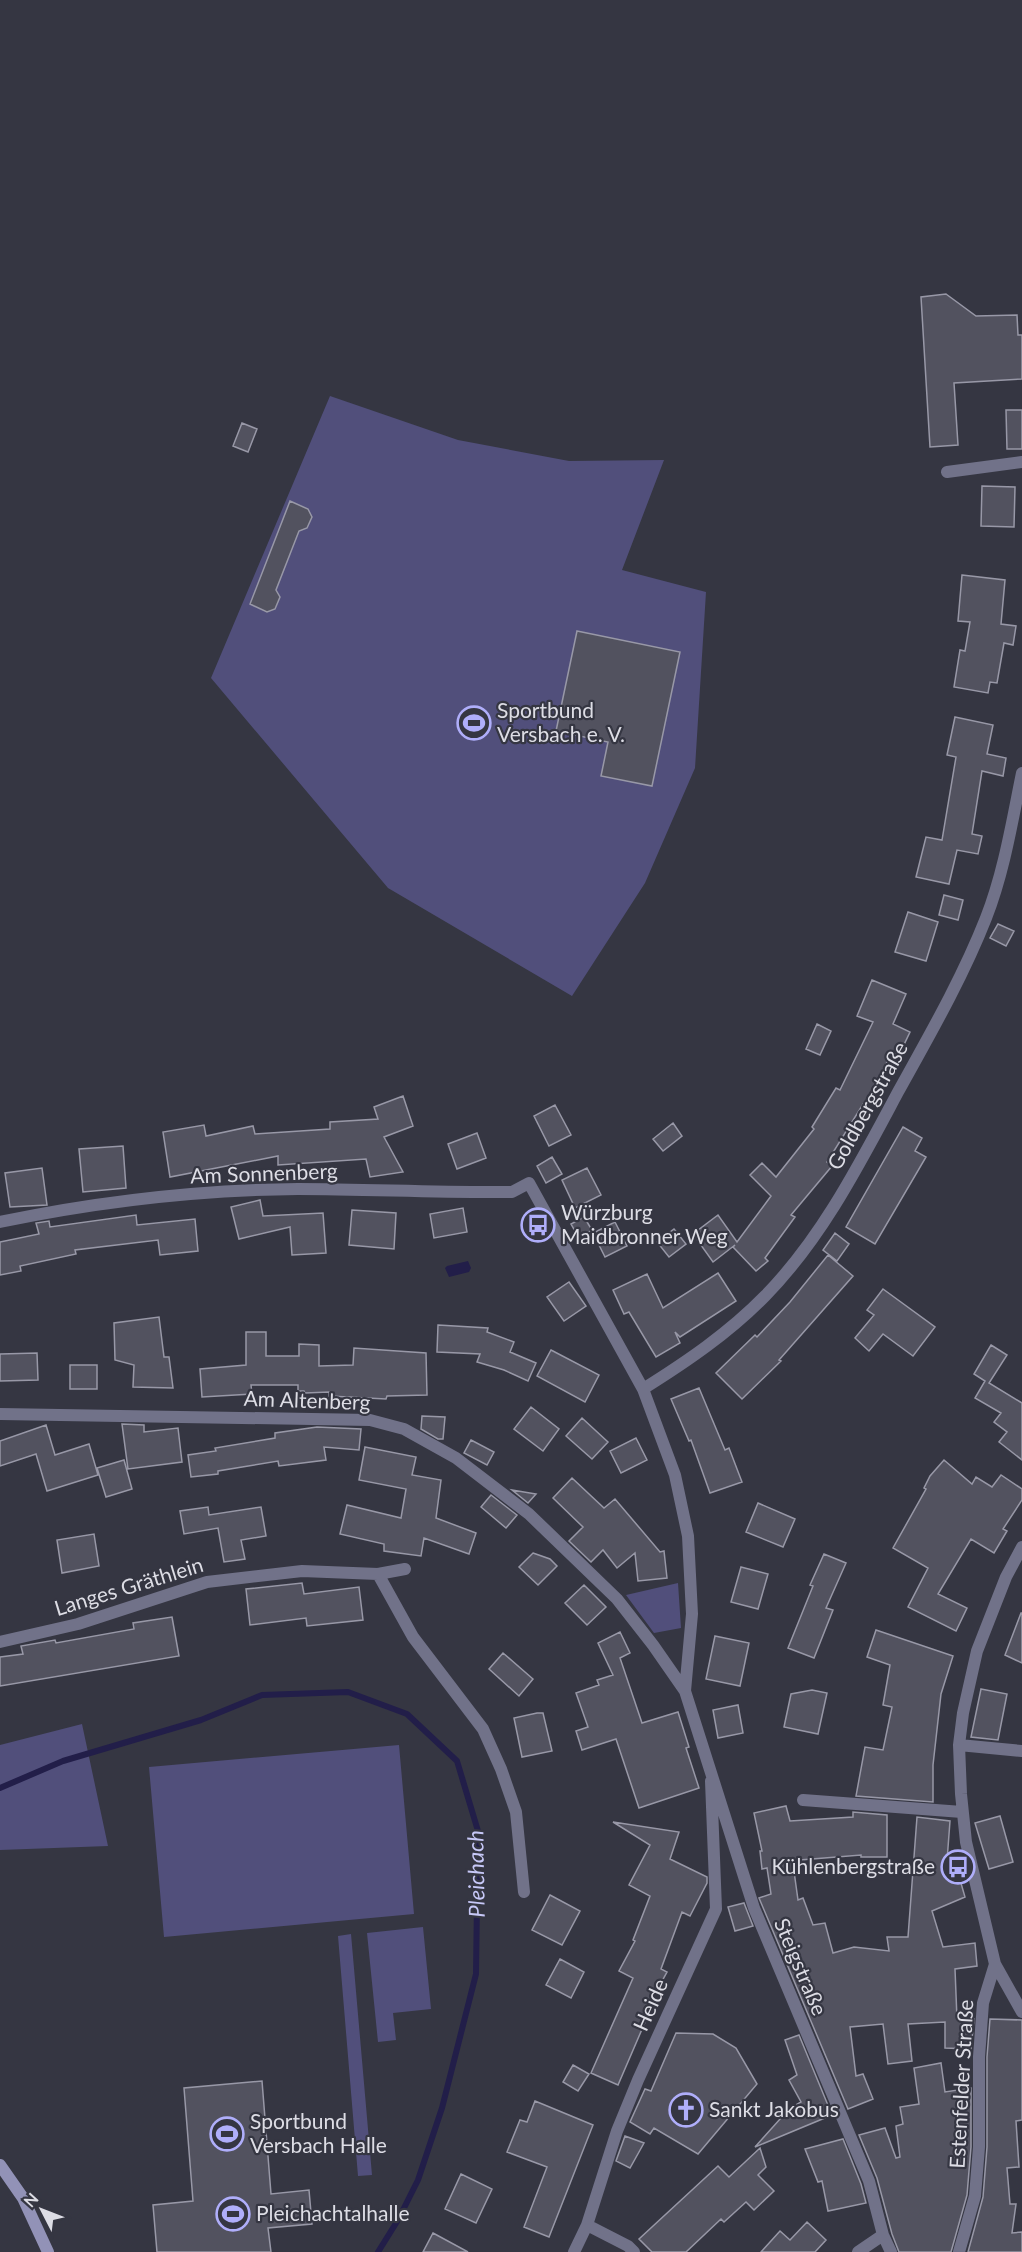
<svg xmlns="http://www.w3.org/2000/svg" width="1022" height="2252" viewBox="0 0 1022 2252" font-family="Lato,sans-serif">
<rect width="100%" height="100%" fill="#353642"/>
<path fill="#514f7b" d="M330,396L458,440L569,461L664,460L622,570L706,592L695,768L645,883L572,996L388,888L211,678Z
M678,1583L681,1628L654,1633L626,1595Z
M82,1724L108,1846L0,1850V1745Z
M399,1745L414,1914L164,1937L149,1767Z
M423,1927L431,2009L393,2013L396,2040L378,2042L367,1933Z
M351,1934L372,2175L358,2176L338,1936Z"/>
<path fill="#221e49" d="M468,1261L471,1268L469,1272L449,1277L445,1268L447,1266Z"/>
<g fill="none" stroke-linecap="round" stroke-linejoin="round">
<path stroke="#221e49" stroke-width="6" d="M0,1788L63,1761L201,1720L262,1695L348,1692L407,1714L457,1761L478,1831L476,1974L442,2108L418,2180L398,2220L378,2252"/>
</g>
<path fill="#52525f" stroke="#9898a7" stroke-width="1.5" d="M946,294L976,316L1017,315L1018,335H1022V379L954,383L958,445L930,447L921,297Z
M1006,410H1022V449H1007Z
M242,423L257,429L248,452L233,446Z
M982,486L1015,487L1014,527L981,526Z
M290,501L308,509L312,517L307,528L299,531L276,590L280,597L275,609L267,612L250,604Z
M962,575L1005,580L1001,624L1016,626L1013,645L1004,643L997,683L990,682L988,693L954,687L960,650L965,651L970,622L958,621Z
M577,631L680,652L652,786L601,776L608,742L556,731Z
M955,717L993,725L987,754L1006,758L1003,776L982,771L972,834L982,836L978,854L957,850L949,884L916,877L926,837L942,840L956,757L947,755Z
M944,895L963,900L958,920L939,915Z
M908,912L938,922L926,961L895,952Z
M998,924L1014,931L1006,946L990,938Z
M872,980L906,994L893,1024L910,1032L899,1055L892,1052L867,1102L865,1101L827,1162L832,1166L791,1215L795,1217L765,1258L768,1261L756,1271L733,1247L735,1245L713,1262L693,1234L718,1215L737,1242L771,1196L750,1175L762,1163L776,1177L814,1129L812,1127L836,1088L840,1090L873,1022L857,1016Z
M817,1024L831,1031L820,1055L806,1049Z
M403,1096L413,1126L384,1137L403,1172L370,1177L366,1159L278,1165V1156L170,1177L163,1132L204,1125L206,1136L253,1126L255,1134L330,1129V1122L378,1119L374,1107Z
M555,1105L571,1135L549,1146L534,1116Z
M673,1123L682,1136L663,1151L653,1139Z
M903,1127L922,1138L915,1151L926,1157L875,1244L846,1227Z
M477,1133L486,1158L457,1169L448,1144Z
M123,1146L126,1188L83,1192L79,1149Z
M552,1157L562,1174L546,1183L537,1166Z
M42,1168L47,1205L10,1207L5,1173Z
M587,1168L601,1195L575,1208L562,1180Z
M260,1200L263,1216L323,1213L326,1253L292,1255L290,1227L239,1239L231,1207Z
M463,1208L467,1232L434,1238L430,1214Z
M352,1210L396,1213L394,1249L349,1245Z
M136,1215L137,1225L195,1219L198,1251L160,1255L158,1240L75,1250L76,1254L20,1266L21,1271L0,1275V1242L39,1234L36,1223L49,1221L50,1227Z
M584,1217L592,1230L579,1238L571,1224Z
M615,1222L627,1246L605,1257L593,1233Z
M674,1229L686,1244L669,1257L657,1242Z
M835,1233L849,1244L837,1261L823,1250Z
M828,1255L853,1276L779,1360L781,1361L742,1399L716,1373L755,1335L757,1337L790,1302Z
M718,1273L736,1301L680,1337L675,1332L680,1343L656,1357L629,1312L624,1314L613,1290L647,1274L663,1308Z
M569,1282L586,1306L564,1321L547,1297Z
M883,1289L935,1327L913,1356L883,1334L869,1351L855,1338L874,1315L867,1310Z
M159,1317L164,1357H169L173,1388L133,1387L134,1365L115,1360L114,1323Z
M438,1325L488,1328L487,1332L514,1342L510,1352L536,1363L528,1381L504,1370L477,1362L480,1354L437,1352Z
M246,1332H266V1356H299V1344L319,1345V1366L353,1365L354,1348L426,1353L427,1395L387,1396L386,1399L329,1396V1392L305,1393L304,1391H298V1385H251L252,1394L202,1397L200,1369L246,1365Z
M991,1345L1007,1355L989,1383L1022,1403V1460L999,1442L1007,1432L994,1422L1001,1413L975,1398L985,1381L974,1374Z
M551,1350L599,1375L585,1402L537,1376Z
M37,1353L38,1380L0,1381V1354Z
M70,1365H97V1389H70Z
M699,1388L725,1450L729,1448L742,1482L710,1493L691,1440L689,1441L671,1399Z
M531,1407L559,1429L543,1451L514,1429Z
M422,1416L445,1417L443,1439H438L421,1429Z
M582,1418L608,1442L592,1459L566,1436Z
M122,1424L144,1425V1432L178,1428L182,1462L128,1469Z
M46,1425L55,1455L89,1444L98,1475L47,1491L36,1454L0,1466V1441Z
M317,1427L361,1429L359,1450L324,1447L326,1460L279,1466L278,1461L218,1471V1474L191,1477L188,1455L216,1451L215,1448L275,1438V1433Z
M636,1438L647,1460L621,1473L610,1451Z
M471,1440L494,1452L487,1465L464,1453Z
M365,1447L416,1457L412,1475L441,1480L436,1518L476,1533L469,1554L424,1538L421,1556L384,1551V1544L340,1534L347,1505L401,1518L406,1489L359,1480Z
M124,1460L132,1489L106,1497L97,1468Z
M944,1460L972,1484L976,1477L992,1487L1001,1475L1022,1489V1500L1003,1529L1007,1531L994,1553L971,1539L938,1594L967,1608L956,1631L908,1607L928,1568L893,1548L926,1489L924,1488L930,1476Z
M572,1478L604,1508L615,1499L660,1552L664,1551L667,1578L638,1581L635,1553L617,1568L603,1550L591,1562L569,1541L583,1527L553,1498Z
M512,1490L536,1494L528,1503Z
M491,1495L517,1515L506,1528L481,1507Z
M758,1503L795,1519L783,1547L746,1532Z
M208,1507L209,1515L261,1507L266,1536L241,1540L245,1559L224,1562L218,1528L184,1534L180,1511Z
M94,1534L99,1566L62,1573L57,1540Z
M533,1553L550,1559L557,1566L538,1585L519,1567Z
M824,1554L846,1563L826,1608L833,1610L814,1658L788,1648L813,1586L810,1585Z
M741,1567L768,1574L758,1609L731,1602Z
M302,1583L304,1594L359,1587L363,1620L307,1626L306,1618L250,1625L246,1589Z
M584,1585L606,1607L587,1625L565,1603Z
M1021,1613H1022V1663L1005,1655Z
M172,1617L179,1656L0,1686V1657L23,1654L21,1646L55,1640L56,1643L134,1629L133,1623Z
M876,1630L953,1656L941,1694L933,1765V1802L856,1796L865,1747L883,1750L892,1707L883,1705L890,1665L867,1657Z
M620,1632L630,1653L620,1658L642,1723L678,1712L689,1747L686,1748L699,1788L639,1808L616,1739L582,1750L576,1731L588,1727L576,1693L599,1685L597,1680L613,1675L598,1643Z
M715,1636L749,1643L740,1686L706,1679Z
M503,1653L533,1679L519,1696L489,1669Z
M981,1689L1007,1694L998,1740L971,1737Z
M812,1690L827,1693L818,1734L784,1727L791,1694Z
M738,1705L743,1733L718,1738L713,1710Z
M537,1713H543L552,1751L522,1757L514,1718Z
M786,1806L790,1821L853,1817V1812L887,1815V1857H861V1855L800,1860V1863L793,1864L798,1900L803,1898L813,1925L825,1923L833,1953L854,1947L889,1951L887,1937H908L917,1817L950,1821L947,1861L954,1859L965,1897L932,1911L943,1947L975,1943L977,1966L955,1969L957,2019H974L971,2049L945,2048V2022L908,2024L912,2061L888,2064L883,2024L850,2027L856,2076L863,2074L873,2099L848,2109L759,1898L771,1894L767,1868L762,1869L760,1851H762L754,1813Z
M1000,1816L1013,1862L989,1869L975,1823Z
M613,1822L679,1832L670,1859L707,1877V1883L690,1916L682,1912L661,1969L667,1972L645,2012L649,2013L618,2085L591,2073L633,1978L619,1971L635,1941L633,1940L650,1896L629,1885L650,1845Z
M550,1895L580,1911L562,1945L532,1930Z
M744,1903L753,1926L735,1931L728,1907Z
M560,1959L584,1972L571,1998L546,1985Z
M990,2019L1022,2020V2120L1016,2121L1019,2167L1007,2168L1010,2204H1016L1012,2233L1022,2232V2252H968L983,2197L987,2147V2057Z
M676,2033L713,2034L736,2048L757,2084L698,2154L654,2128L650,2134L630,2122L645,2089L651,2091Z
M799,2035L832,2115L755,2147L781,2118L779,2115L801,2102L789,2080L797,2075L785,2040Z
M941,2063L945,2092L971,2088V2147L967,2195L951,2252H899L892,2234L877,2178L859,2135L885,2128L896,2158L900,2157L896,2126L903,2124L900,2107L919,2104L914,2068Z
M573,2065L589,2074L578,2091L563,2082Z
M262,2081L271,2194L309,2190L312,2224L268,2228L271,2252H157L153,2205L193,2201L184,2088Z
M535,2101L593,2125L549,2237L524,2227L547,2167L507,2152L520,2120L527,2122Z
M625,2136L644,2143L630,2168L616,2161Z
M843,2139L861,2184L866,2203L828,2211L822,2181L818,2182L805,2149Z
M760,2148L766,2167L758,2175L774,2191L754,2210L746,2202L724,2222L721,2219L686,2252H652L639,2239L718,2166L729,2177Z
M461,2174L492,2189L476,2223L445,2209Z
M807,2222L826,2240L815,2252H761L780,2231L790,2240Z
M433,2233L468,2252H423Z"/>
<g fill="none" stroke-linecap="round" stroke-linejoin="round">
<path stroke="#717289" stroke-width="12" d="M947,472L1022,462
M0,1222C96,1202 200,1190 298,1189C369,1189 440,1193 512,1192L529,1183L643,1389L675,1475L688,1536L692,1614L685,1691
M643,1389C686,1362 729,1333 765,1296C822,1238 860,1163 898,1092C929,1036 962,979 986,918C1004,872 1012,822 1022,773
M0,1414L370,1420L404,1429L456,1458L529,1514L617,1599L653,1645L685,1691L754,1908L869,2181L883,2235L891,2252
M378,1574L413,1637L483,1729L501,1769L516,1812L524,1892
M0,1642L78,1624L207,1582L302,1571L378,1574L405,1569
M959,1745L1022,1751
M803,1800L962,1812
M995,1964L1022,2012
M587,2225L628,2246L634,2252
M574,2252L587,2225L617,2131L638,2080L716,1909L711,1781
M858,2252L883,2235
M959,2252L975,2196L979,2147V2057L983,2003L995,1964L966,1842L961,1794L959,1745L963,1713L977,1651L1006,1577L1022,1547"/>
<path stroke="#9292b7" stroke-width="12" d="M0,2165L23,2198L48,2252"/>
</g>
<defs>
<symbol id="stadium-ring" viewBox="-11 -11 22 22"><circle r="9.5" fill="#353642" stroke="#afaefa" stroke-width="1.5"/><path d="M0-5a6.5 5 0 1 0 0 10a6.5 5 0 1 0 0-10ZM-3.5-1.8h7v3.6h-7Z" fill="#afaefa"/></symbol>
<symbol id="bus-ring" viewBox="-11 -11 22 22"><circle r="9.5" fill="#353642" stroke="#afaefa" stroke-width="1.5"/><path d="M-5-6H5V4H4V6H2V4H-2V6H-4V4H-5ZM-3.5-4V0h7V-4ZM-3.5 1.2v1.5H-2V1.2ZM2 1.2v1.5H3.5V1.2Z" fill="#afaefa"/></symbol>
<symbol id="church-ring" viewBox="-11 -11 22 22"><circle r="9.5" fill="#353642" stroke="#afaefa" stroke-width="1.5"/><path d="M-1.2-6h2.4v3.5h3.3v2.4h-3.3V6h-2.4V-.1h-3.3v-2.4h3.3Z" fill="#afaefa"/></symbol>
</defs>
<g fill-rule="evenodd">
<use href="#stadium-ring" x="455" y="704" width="38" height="38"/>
<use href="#bus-ring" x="519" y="1206" width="38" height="38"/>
<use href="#bus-ring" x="939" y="1848" width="38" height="38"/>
<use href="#church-ring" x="667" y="2091" width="38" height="38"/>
<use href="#stadium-ring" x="208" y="2115" width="38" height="38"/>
<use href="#stadium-ring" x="214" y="2195" width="38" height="38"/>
</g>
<g text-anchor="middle" stroke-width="4.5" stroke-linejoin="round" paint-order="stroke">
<g font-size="21" fill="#dddde5" stroke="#353642" text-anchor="start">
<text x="497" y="718">Sportbund<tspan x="497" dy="24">Versbach e. V.</tspan></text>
<text x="561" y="1220">Würzburg<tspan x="561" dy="24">Maidbronner Weg</tspan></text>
<text x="935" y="1874" text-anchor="end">Kühlenbergstraße</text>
<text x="709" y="2117">Sankt Jakobus</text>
<text x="250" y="2129">Sportbund<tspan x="250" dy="24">Versbach Halle</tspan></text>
<text x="256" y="2221">Pleichachtalhalle</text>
</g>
<g font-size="21" fill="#dddde5" stroke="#353642">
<text transform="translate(868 1106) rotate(-61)" y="7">Goldbergstraße</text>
<text transform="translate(264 1174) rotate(-2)" y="7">Am Sonnenberg</text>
<text transform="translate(307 1401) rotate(2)" y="7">Am Altenberg</text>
<text transform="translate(129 1587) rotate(-17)" y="7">Langes Gräthlein</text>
<text transform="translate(800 1967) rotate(67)" y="7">Steigstraße</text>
<text transform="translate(651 2005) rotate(-66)" y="7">Heide</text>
<text transform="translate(962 2084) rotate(-87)" y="7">Estenfelder Straße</text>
</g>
<g font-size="22" font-style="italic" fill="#c7c8f7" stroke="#353642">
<text transform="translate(476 1874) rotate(-91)" y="8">Pleichach</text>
</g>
</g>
<g transform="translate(42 2210) rotate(312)" stroke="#353642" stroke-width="4.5" paint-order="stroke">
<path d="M0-4.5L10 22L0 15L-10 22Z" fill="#dddde5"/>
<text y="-9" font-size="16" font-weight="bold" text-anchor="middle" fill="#dddde5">N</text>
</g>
</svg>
